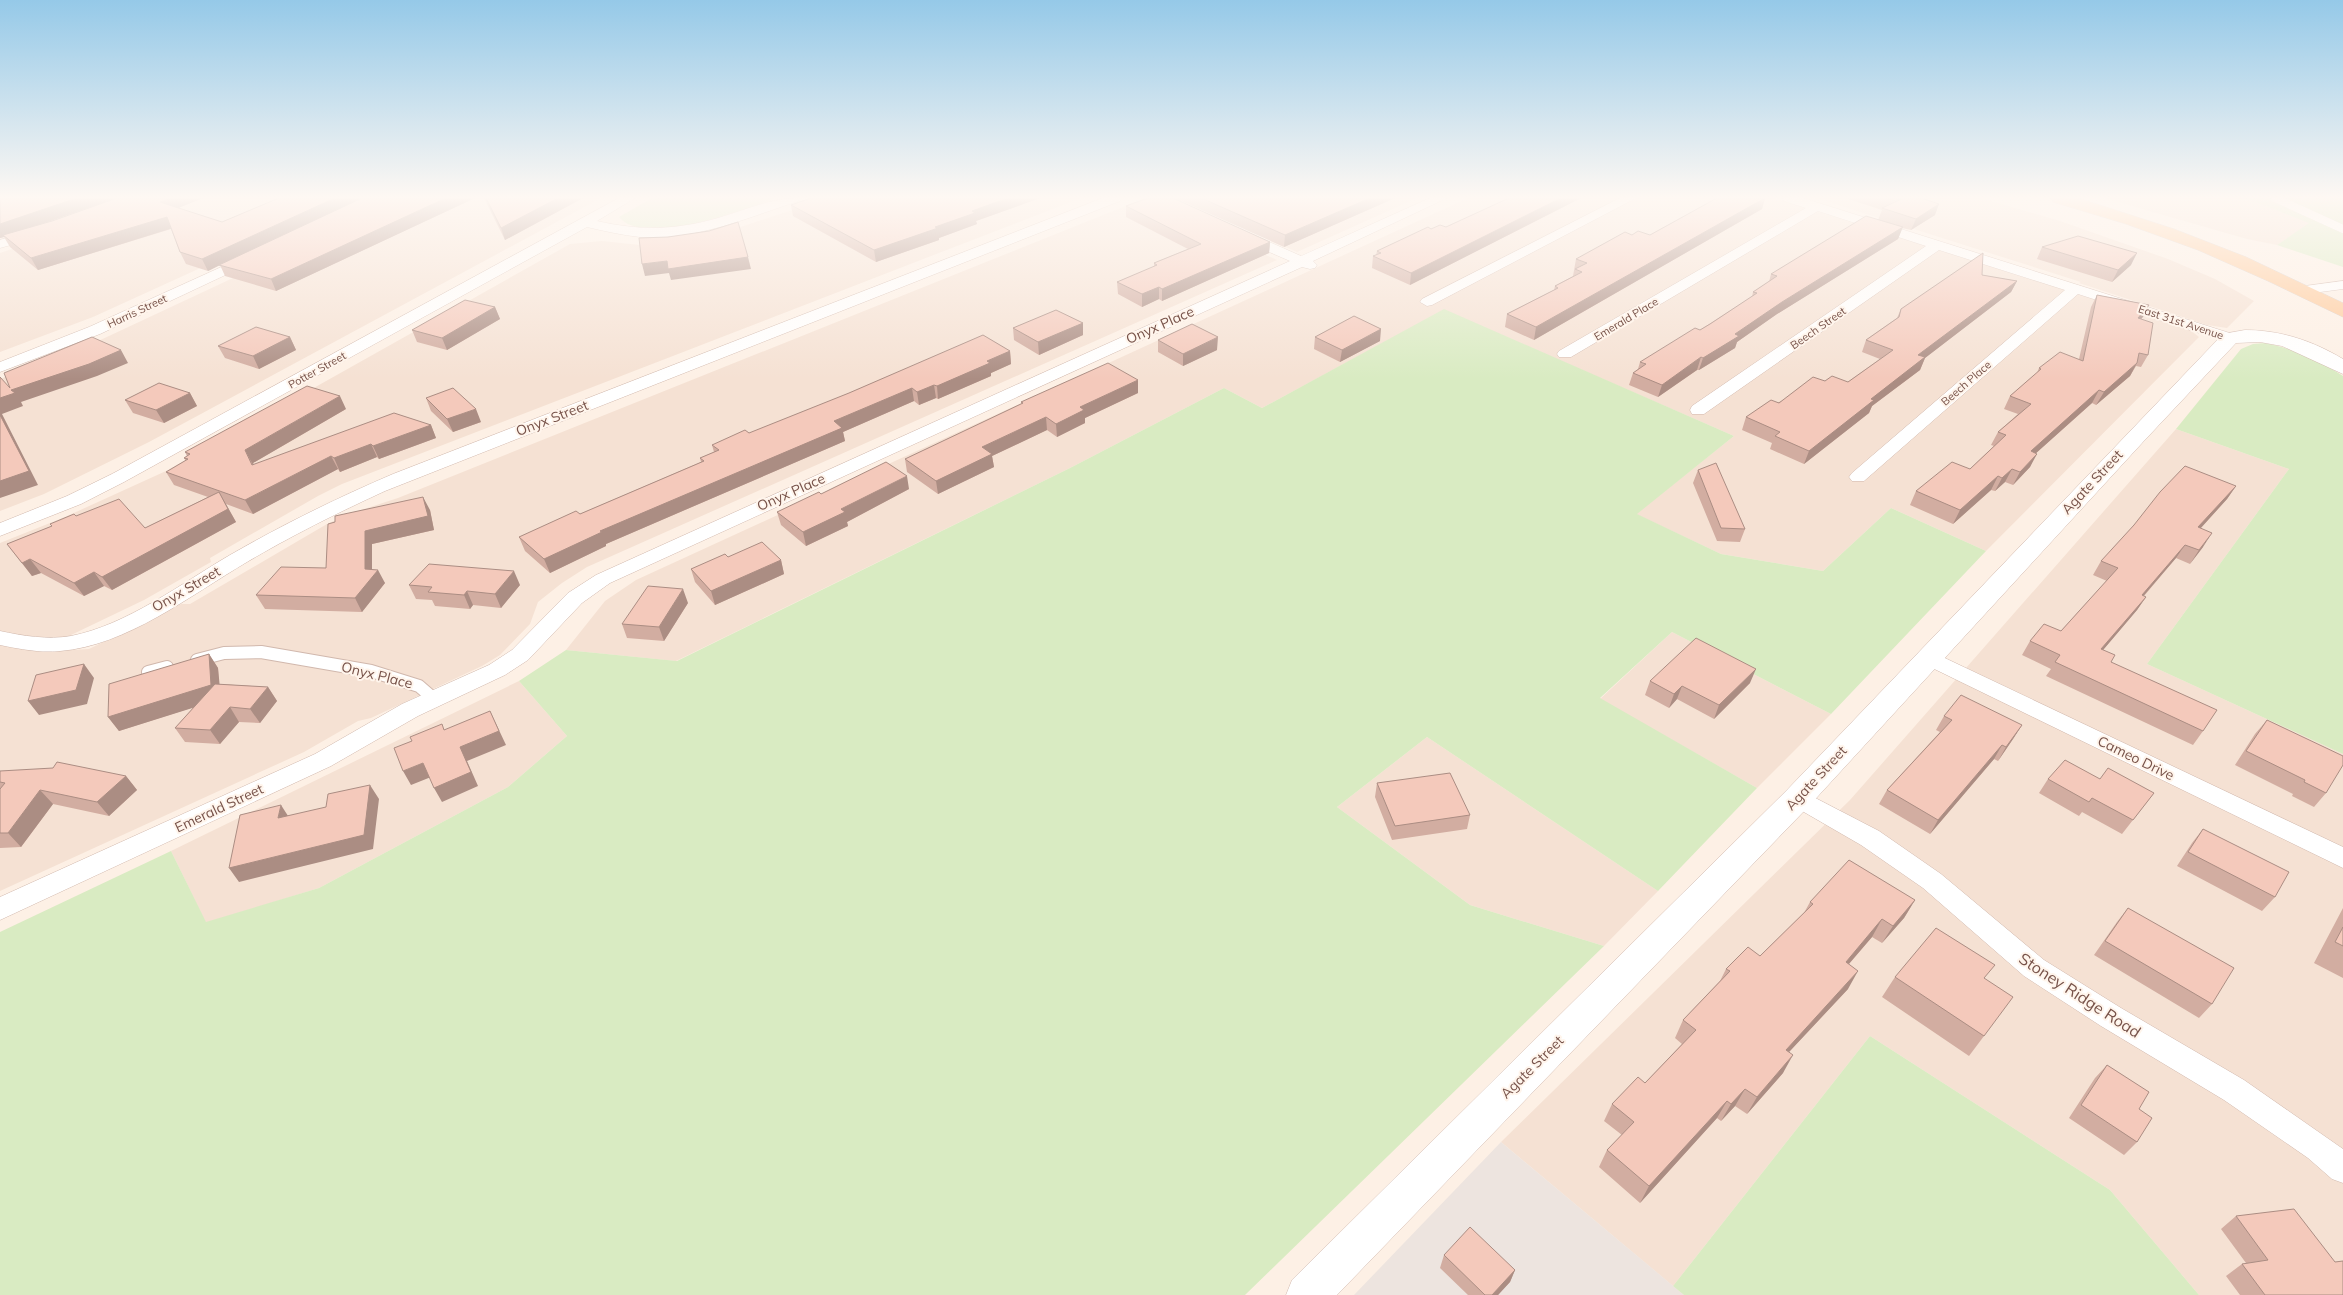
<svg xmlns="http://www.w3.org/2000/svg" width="2343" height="1295" viewBox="0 0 2343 1295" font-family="Mulish,sans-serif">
<rect width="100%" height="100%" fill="#fdf0e5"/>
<path fill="#f5e1d3" d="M160,198H354L93,317L0,352V253Z
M404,198H601L149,442L44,494L0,511V379L79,350Z
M829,198H1081L342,484L318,496L210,558L211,562L144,600L71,635L73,650L89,649L181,604H190L327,524L349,514L398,498L1143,199L1277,260L587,567L562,583L538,602L530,624L500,655L482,666L371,718L358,721L304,752L0,891V543L65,517L166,471L570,244L602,241L640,245L725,232Z
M1173,198H1417L1297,252Z
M1468,198H1774L2190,330L2199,337L1986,551L1891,508L1823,571L1721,554L1636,514L1734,436L1444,310L1262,408L1224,388L1070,468L676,661L566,650L605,601L636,580Z
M1816,198H1981L2060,221L2168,259L2215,279L2254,301L2227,328L2207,325L2079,283L2081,282Z
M2104,198H2245L2310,223L2277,245L2247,239Z
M2176,429L2289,469L2147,664L2343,754V1295H2199L2110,1190L1870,1036L1673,1286L1501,1142L1850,800Z
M1672,632L1831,714L1757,788L1600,699Z
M519,681L567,736L508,787L319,888L206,923L171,851Z
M1427,737L1658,891L1604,946L1470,905L1337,807Z"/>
<path fill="#ede4df" d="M1501,1142L1684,1295H1354Z"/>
<path fill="#d9ebc2" d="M652,198H776C743,209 645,248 619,217Z
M2245,198H2343V267L2277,245L2309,223Z
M1444,309L1734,436L1637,514L1721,554L1823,571L1891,508L1986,551L1831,714L1672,632L1600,698L1757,788L1658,891L1427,737L1337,807L1470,905L1604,946L1245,1295H0V932L171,851L206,922L319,888L508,787L567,736L519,681L566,650L677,661L1070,468L1224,388L1262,408Z
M2265,343C2295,349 2318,360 2343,376V754L2147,664L2289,469L2176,429L2241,349L2253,344Z
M1870,1036L2110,1190L2199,1295H1684L1673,1286Z"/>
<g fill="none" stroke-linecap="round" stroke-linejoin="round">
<defs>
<path id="service-far1" d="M2275,198L2343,229"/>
<path id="service" d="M197,660L224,653L261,652L371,671L419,686L434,699
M148,672L167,667"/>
<path id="minor" d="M619,198H635L597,221C639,231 677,230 718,218C746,210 770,198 799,198L798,201C747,218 694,241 640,237C622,235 604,231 587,227L124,482L81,504L0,536V523L67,496L112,474Z
M1103,198H1121L1120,201L385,491C337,513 291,536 247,562C191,595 126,646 60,651C40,653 20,649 0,645V631C23,636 48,640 71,636C127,625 182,583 230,555C282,525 337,498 393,474Z
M1430,198H1447L1313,261L1317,265L1315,268L1310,269L1302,267L610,583L582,603L528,660L505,675L418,716L331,766L0,920V897L315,754L402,704L489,665L512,650L568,593L596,575L1290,261L1239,239L1237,236L1239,233H1249L1301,256Z
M1620,198H1636L1432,305L1427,306L1420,302L1422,299Z
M1783,198H1803L2236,335L2238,338L2236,341H2224L2078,294L1864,481H1852L1849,477L1852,473L2065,290L1939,250L1704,414H1692L1690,410L1692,406L1926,246L1818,211L1571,357H1559L1557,354L1559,351L1806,208L1784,201Z
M35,230L42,234L40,237L0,248V240Z
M248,255L253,256L255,259L253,262L100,334L0,372V362L89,327Z
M2343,281V289L2305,294L2298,290L2305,286Z
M1930,651L2343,847V868L1922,663L1919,658L1922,653Z
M1798,789L1879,831L1941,874L2044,960L2121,1008L2244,1080L2343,1149V1183L2332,1179L2308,1158L2224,1100L2101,1026L2024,976L1923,888L1861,845L1790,804L1786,798L1790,792Z"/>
<path id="tertiary" d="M2245,330C2281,330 2313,341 2343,359V374L2282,346L2260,342L2236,343L2143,442L1809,806L1337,1295H1286L1292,1280L1787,790L2223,334Z"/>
<path id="primary" d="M2051,198H2078L2174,229L2246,257L2343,303V317L2268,281L2198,250L2126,224L2053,202Z"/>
</defs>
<use href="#service-far1" stroke="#d1b8ad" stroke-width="8"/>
<use href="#service" stroke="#d1b8ad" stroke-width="14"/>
<use href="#minor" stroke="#d1b8ad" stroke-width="1"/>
<use href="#tertiary" stroke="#d1b8ad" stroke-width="1"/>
<use href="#primary" stroke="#d9cfcc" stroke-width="1"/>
<use href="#service-far1" stroke="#fff" stroke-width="8"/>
<use href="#service" stroke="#fff" stroke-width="12"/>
<use href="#minor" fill="#fff" fill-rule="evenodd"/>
<use href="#tertiary" fill="#fff" fill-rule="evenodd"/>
<use href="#primary" fill="#feca9b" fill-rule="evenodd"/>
</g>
<path fill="#d2ada1" d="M0,198H117L36,226L52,221L117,198H203L178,208L222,222L279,198H475L276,291L225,276L220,265L208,271L186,264L180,252L171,229L38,270L10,247L4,237L0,238Z
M484,198H583L505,240Z
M811,198H1040L976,221L977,224L939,238V240L876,262L793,216L791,205Z
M1177,198H1395L1284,247L1177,199Z
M1509,198H1581L1410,285L1372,268L1373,256L1376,255L1377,251L1431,229L1446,227Z
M1717,198H1765L1762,209L1534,340L1505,327L1507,314L1554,290L1555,286L1573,276L1576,259L1632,235H1650Z
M1848,198H1921L1935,215L1911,230L1902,228L1898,239L1777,314L1737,342L1735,348L1699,370H1697L1658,397L1629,385L1633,373L1638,369L1640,362L1700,330L1752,297L1753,292L1769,282L1771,274L1878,220L1882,210L1848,199Z
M1126,206L1270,242L1269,253L1162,301L1159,299L1142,307L1118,294L1117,282L1154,267V263L1188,249L1126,217Z
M2042,247L2131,265L2112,282L2037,259Z
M1982,275L2017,281L2011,292L1925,358L1920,370L1872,406L1869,413L1804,464L1770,449L1772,443L1742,430L1746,417L1825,381L1848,382L1880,359L1862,352L1866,340L1897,318L1901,309Z
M2097,295L2149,305L2141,319L2148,355L2141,367L2136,366L2130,376L2096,405L2092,403L2036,453L2030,467L2013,485L2005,482L1995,491L1991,490L1953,524L1910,505L1916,491L1970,469L1994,446L1991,445L1998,432L2018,414L2004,409L2010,396L2037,373L2039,368L2079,359L2091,307Z
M495,307L500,319L447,350L417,342L412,330Z
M1083,323V335L1039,355L1014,340L1013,328Z
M290,337L296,350L259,369L225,358L218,346Z
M1315,337L1380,341L1340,362L1314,349Z
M1158,340L1217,350L1183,366L1158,352Z
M1010,351L1011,364L991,373V376L938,399L936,398L919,405L914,401L843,432L845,441L606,544V546L550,573L525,551L519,537L580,514L701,462L700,458L714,452L712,445Z
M190,393L197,406L164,423L133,413L125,400Z
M1138,393L1085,418V423L1057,437L1047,430L992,456L994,467L938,494L907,472L905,459L1022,404L1021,402Z
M426,398L481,422L453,432L431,411Z
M346,409L253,463L254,465L431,425L436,438L379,459L377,457L340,472L338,469L253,514L226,504L236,522L112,590L104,586L84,596L41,573L32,576L7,544L52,526L50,524L76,516L145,528L208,497L174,485L166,472L186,461L184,458L187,456L185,452Z
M1698,470L1745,529L1740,542L1717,541L1693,483Z
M2236,486L2227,499L2200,529L2203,547L2190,564L2176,558L2144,596L2146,597L2137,610L2103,650L2111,662L2203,731L2193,745L2046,676L2051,669L2022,655L2030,641L2061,631L2107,581L2093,575L2101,561Z
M909,489L847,522L848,526L806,546L781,525L777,512L821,494Z
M430,510L434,530L372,544V570L385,583L362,612L265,609L256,595L326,568Z
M728,557L781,560L784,574L715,605L695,582L691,569Z
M409,585H520L501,608L473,605L470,609L435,606L432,600L416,599Z
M688,603L664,641L627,638L622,624Z
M209,654L218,668L219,684L268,687L277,701L260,723L239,722L220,744L185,742L175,728L194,707L119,731L108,717Z
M1650,681L1750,683L1714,719L1677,699L1669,708L1645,695Z
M1944,716L2022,725L2013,739L1998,761L1994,759L1930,834L1879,804L1887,790L1940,732L1936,730Z
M2267,720L2326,793L2314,807L2292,796L2293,794L2235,765L2255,734Z
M0,771L126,776L137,790L109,816L53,804L21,847L0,848Z
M2048,779H2100L2154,793L2122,834L2082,812L2079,816L2039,793Z
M1377,783L1470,815L1467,829L1392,840L1375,797Z
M2203,829L2275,897L2262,911L2177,866L2192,843Z
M1915,900L1904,918L1882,943L1872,937L1849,964L1848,989L1789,1052L1783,1073L1747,1114L1735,1106L1721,1121L1717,1118L1640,1203L1599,1167L1607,1150L1622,1135L1604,1121L1612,1104L1645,1083L1682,1044L1675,1038L1683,1020L1720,981L1726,969L1760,956L1804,913L1810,902Z
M2128,908L2212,1004L2199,1018L2094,955L2117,922Z
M2343,908V978L2314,963Z
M1895,977L1985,978L1984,1036L1969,1056L1882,997Z
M2107,1065L2139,1109L2137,1142L2124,1155L2069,1118L2095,1078Z
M2236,1216L2335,1262L2343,1295H2240L2226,1276L2242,1264L2246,1263L2221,1229Z
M1444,1255L1515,1270L1510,1282L1498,1295H1468L1440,1268Z"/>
<path fill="#ab8d83" d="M77,198H117L4,237L3,235L4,237L0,238V224Z
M170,198H203L166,213L160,202Z
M335,198H364L219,265H220L208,271L202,259Z
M446,198H475L276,291L271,279Z
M558,198H583L505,240L501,228Z
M1008,198H1040L976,221L977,224L939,238V240L876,262L874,250L935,227L972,211Z
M1370,198H1395L1284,247L1285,235Z
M1561,198H1581L1410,285L1411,273Z
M1765,198L1762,209L1534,340L1536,327Z
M1939,204L1935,215L1911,230L1916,219Z
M167,217L173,228L38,270L31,258Z
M1903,227L1898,239L1777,314L1737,342L1735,348L1699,370L1703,358L1735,334L1782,302Z
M1270,242L1269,253L1162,301V289Z
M2137,253L2131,265L2112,282L2118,270Z
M748,257L751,269L671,280L669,273L645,276L642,264L667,261Z
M2017,281L2011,292L1925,358L1920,370L1872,406L1869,413L1804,464L1809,451L1918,355Z
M1159,287V299L1142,307V294Z
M2149,305L2143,317L2131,330L2138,318Z
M495,307L500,319L447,350L442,338Z
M1083,323V335L1039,355L1038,342Z
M1381,329L1380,341L1340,362L1342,350Z
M290,337L296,350L259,369L253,356Z
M1218,337L1217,350L1183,366V354Z
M121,350L128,363L97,376L21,402L23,406L2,414L38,485L0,498V398L11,390Z
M1010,351L1011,364L991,373V376L938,399L937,386L987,361Z
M1701,357L1697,370L1658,397L1662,385Z
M2137,363L2130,376L2096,405L2104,392Z
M1138,380V393L1085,418V423L1057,437L1056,424L1080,407Z
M934,385L936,398L919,405L917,392Z
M912,388L914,401L843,432L845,441L606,544V546L550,573L544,559L600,531L834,421Z
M2099,390L2092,403L2024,464L2031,451Z
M190,393L197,406L164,423L156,410Z
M340,396L346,409L253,463L260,478L245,450Z
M476,409L481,422L453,432L447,419Z
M1046,417L1047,430L992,456L994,467L938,494L936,481L982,447Z
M431,425L436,438L379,459L373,446Z
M371,444L377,457L340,472L334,458Z
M2037,454L2030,467L2013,485L2020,472Z
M331,456L338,469L253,514L245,500Z
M2012,469L2005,482L1995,491L2002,478Z
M907,476L909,489L847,522L848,526L806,546L803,532L841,509Z
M1998,476L1991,490L1953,524L1960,510Z
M2236,486L2227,499L2189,541L2198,527Z
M219,492L236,522L112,590L102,577Z
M423,497L430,510L434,530L372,544V577L378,570L385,583L362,612L355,598L365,531Z
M2212,533L2203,547L2190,564L2199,550Z
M2185,545L2176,558L2133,608L2142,595Z
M30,559L41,573L32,576L22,563Z
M781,560L784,574L715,605L711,591Z
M514,571L520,585L501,608L495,594Z
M94,572L104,586L84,596L74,583Z
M683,589L688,603L664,641L659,627Z
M467,591L473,605L470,609L464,595Z
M2146,597L2137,610L2092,663L2101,649Z
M209,654L218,668L221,699L119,731L108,717Z
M84,664L94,678L87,704L39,715L28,701Z
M1756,669L1750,683L1714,719L1719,705Z
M1682,686L1677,699L1669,708L1674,694Z
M268,687L277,701L260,723L250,709Z
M230,707L239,722L220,744L210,730Z
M490,711L506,745L467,761L478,786L442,802L434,788L460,747Z
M2022,725L2013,739L1998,761L2006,747Z
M2002,745L1994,759L1930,834L1938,820Z
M423,763L431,777L411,785L403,771Z
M126,776L137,790L109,816L97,802Z
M370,785L379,799L373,849L239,882L229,868Z
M40,790L53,804L21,847L8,833Z
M281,805L290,819L278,818Z
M1915,900L1904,918L1882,943L1893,926Z
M1882,919L1872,937L1835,980L1846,962Z
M1858,971L1848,989L1775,1067L1786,1050Z
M1793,1055L1783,1073L1747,1114L1757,1097Z
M1745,1089L1735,1106L1721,1121L1731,1104Z
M1727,1101L1717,1118L1640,1203L1649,1186Z
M1515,1270L1510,1282L1498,1295H1492Z"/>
<path fill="#f4c9bb" stroke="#ab8d83" d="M0,198H77L0,224Z
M117,198H170L160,202L222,222L279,198H335L202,259L180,252L167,217L31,258L3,235L52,221Z
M362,198H446L271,279L219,265Z
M486,198H558L501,228Z
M811,198H1008L972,211L975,213L935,227L938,228L874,250L791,205Z
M1148,198H1173L1270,242L1162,289L1159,287L1142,294L1117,282L1157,265L1154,263L1201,244L1126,206Z
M1201,198H1370L1285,235Z
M1509,198H1561L1411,273L1373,256L1381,253L1377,251L1428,227L1431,229L1440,225L1446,227Z
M1717,198H1765L1536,327L1507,314L1558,288L1555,286L1582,272L1575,269L1587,263L1576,259L1625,232L1632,235L1638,231L1650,235Z
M1885,198H1901L1896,201Z
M1904,198H1921L1939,204L1916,219L1882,208Z
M1866,216L1903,227L1782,302L1735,334L1739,336L1703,358L1701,357L1662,385L1633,373L1646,364L1640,362L1695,328L1700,330L1710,324L1757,293L1753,292L1777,276L1771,274Z
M738,222L748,257L668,269L667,261L642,264L639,238L668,237L709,231Z
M2078,236L2137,253L2118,270L2042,247Z
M1983,253L1982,275L2017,281L1918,355L1925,357L1871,399L1874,400L1809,451L1775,436L1780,432L1746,417L1771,400L1779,403L1813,377L1825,381L1832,376L1848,382L1893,350L1866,340L1899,317L1901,309Z
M2097,295L2149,305L2138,318L2153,323L2148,355L2139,353L2137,363L2104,392L2099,390L2031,451L2037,454L2020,472L2012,469L2002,478L1998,476L1960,510L1916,491L1952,462L1970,469L2006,435L1998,432L2031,404L2010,396L2041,369L2039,368L2060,352L2083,361Z
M465,300L495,307L442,338L412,330Z
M1056,310L1083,323L1038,342L1013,328Z
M1354,316L1381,329L1342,350L1315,337Z
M1192,324L1218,337L1183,354L1158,340Z
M256,327L290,337L253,356L218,346Z
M983,335L1010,351L987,361L990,363L937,386L934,385L917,392L912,388L834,421L842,428L600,531L602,532L544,559L519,537L576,511L580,514L704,461L700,458L719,450L712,445L745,430L749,433L849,393Z
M92,337L121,350L89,364L11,390L15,393L0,398V377L10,388L4,373Z
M1108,363L1138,380L1080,407L1084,410L1056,424L1046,417L982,447L992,454L936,481L905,459L1023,403L1021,402Z
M159,383L190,393L156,410L125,400Z
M307,386L340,396L245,450L252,465L394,413L431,425L373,446L371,444L334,458L331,456L245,500L166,472L188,459L184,458L190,454L185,452Z
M453,388L476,409L447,419L426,398Z
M0,415L29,471L0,481Z
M886,462L907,476L841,509L845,512L803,532L777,512L819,492L821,494Z
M1716,463L1745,529L1721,528L1698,470Z
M2185,466L2236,486L2198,527L2212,533L2199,550L2185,545L2142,595L2146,597L2101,649L2115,655L2111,662L2217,710L2203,731L2055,662L2060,655L2030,641L2044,624L2061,631L2118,568L2101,561L2134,525L2160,492Z
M219,492L228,509L102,577L94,572L74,583L30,559L22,563L7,544L52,526L50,524L74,514L76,516L119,499L145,528Z
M423,497L428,516L365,531V569L378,570L355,598L256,595L281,567L326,568L328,524L335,522V516Z
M762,542L781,560L711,591L691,569L725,554L728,557Z
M429,564L514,571L495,594L467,591L464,595L428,592L432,587L409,585Z
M648,586L683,589L659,627L622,624Z
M1696,638L1756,669L1719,705L1682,686L1674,694L1650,681Z
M209,654L211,685L108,717L109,684Z
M84,664L76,690L28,701L36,675Z
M215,684L268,687L250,709L230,707L210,730L175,728Z
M1961,695L2022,725L2006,747L2002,745L1938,820L1887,790L1952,720L1944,716Z
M490,711L499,731L460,747L471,772L434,788L423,763L403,771L394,748L412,741L410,737L442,724L444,730Z
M2267,720L2343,756V765L2326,793L2304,782L2305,780L2246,751Z
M2065,760L2100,779L2108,768L2154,793L2133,820L2092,798L2089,802L2048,779Z
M57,762L126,776L97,802L40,790L8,833H0V789L5,783L0,782V771L53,768Z
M1450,773L1470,815L1395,826L1377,783Z
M370,785L364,835L229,868L240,815L281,805L278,818L326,807L328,794Z
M2203,829L2289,872L2275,897L2188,852Z
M1849,860L1915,900L1893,926L1882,919L1846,962L1858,971L1786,1050L1793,1055L1757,1097L1745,1089L1731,1104L1727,1101L1649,1186L1607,1150L1634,1122L1612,1104L1638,1077L1645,1083L1696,1030L1683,1020L1730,971L1726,969L1748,947L1760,956L1813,904L1810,902Z
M2128,908L2234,968L2212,1004L2105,941Z
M2343,927V946L2335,942Z
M1936,928L1995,965L1984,978L2013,997L1984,1036L1895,977Z
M2107,1065L2149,1092L2139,1109L2152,1118L2137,1142L2081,1105Z
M2294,1209L2335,1262L2343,1261V1295H2265L2242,1264L2268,1260L2236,1216Z
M1470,1227L1515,1270L1492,1295H1485L1444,1255Z"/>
<linearGradient id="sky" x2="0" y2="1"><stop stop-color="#95c9e8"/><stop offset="0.52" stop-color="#fef8f3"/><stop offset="1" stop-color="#fef8f3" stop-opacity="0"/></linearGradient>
<rect width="2343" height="379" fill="url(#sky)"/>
<g text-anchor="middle" stroke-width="4" stroke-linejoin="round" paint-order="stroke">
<g font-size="11" fill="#775249" stroke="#fff5ec">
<text transform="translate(137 311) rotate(-25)" y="4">Harris Street</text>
<text transform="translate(1626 319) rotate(-31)" y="4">Emerald Place</text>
<text transform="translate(2181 322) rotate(18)" y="4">East 31st Avenue</text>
<text transform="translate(1818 328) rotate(-35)" y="4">Beech Street</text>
<text transform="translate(317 370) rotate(-29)" y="4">Potter Street</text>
<text transform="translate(1966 383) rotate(-41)" y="4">Beech Place</text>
</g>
<g font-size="14" fill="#775249" stroke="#fff5ec">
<text transform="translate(1160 325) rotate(-24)" y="5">Onyx Place</text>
<text transform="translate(552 418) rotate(-21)" y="5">Onyx Street</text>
<text transform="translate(2092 482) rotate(-47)" y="5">Agate Street</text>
<text transform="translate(791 492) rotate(-24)" y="5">Onyx Place</text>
<text transform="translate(186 589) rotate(-30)" y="5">Onyx Street</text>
<text transform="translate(377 675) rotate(14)" y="5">Onyx Place</text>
<text transform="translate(2136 758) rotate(26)" y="5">Cameo Drive</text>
<text transform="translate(1816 778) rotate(-47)" y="5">Agate Street</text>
<text transform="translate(219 808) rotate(-25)" y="5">Emerald Street</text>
<text transform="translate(1532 1067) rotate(-45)" y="5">Agate Street</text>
</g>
<g font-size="16" fill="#775249" stroke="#fff5ec">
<text transform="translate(2080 995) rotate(33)" y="6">Stoney Ridge Road</text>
</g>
</g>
</svg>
